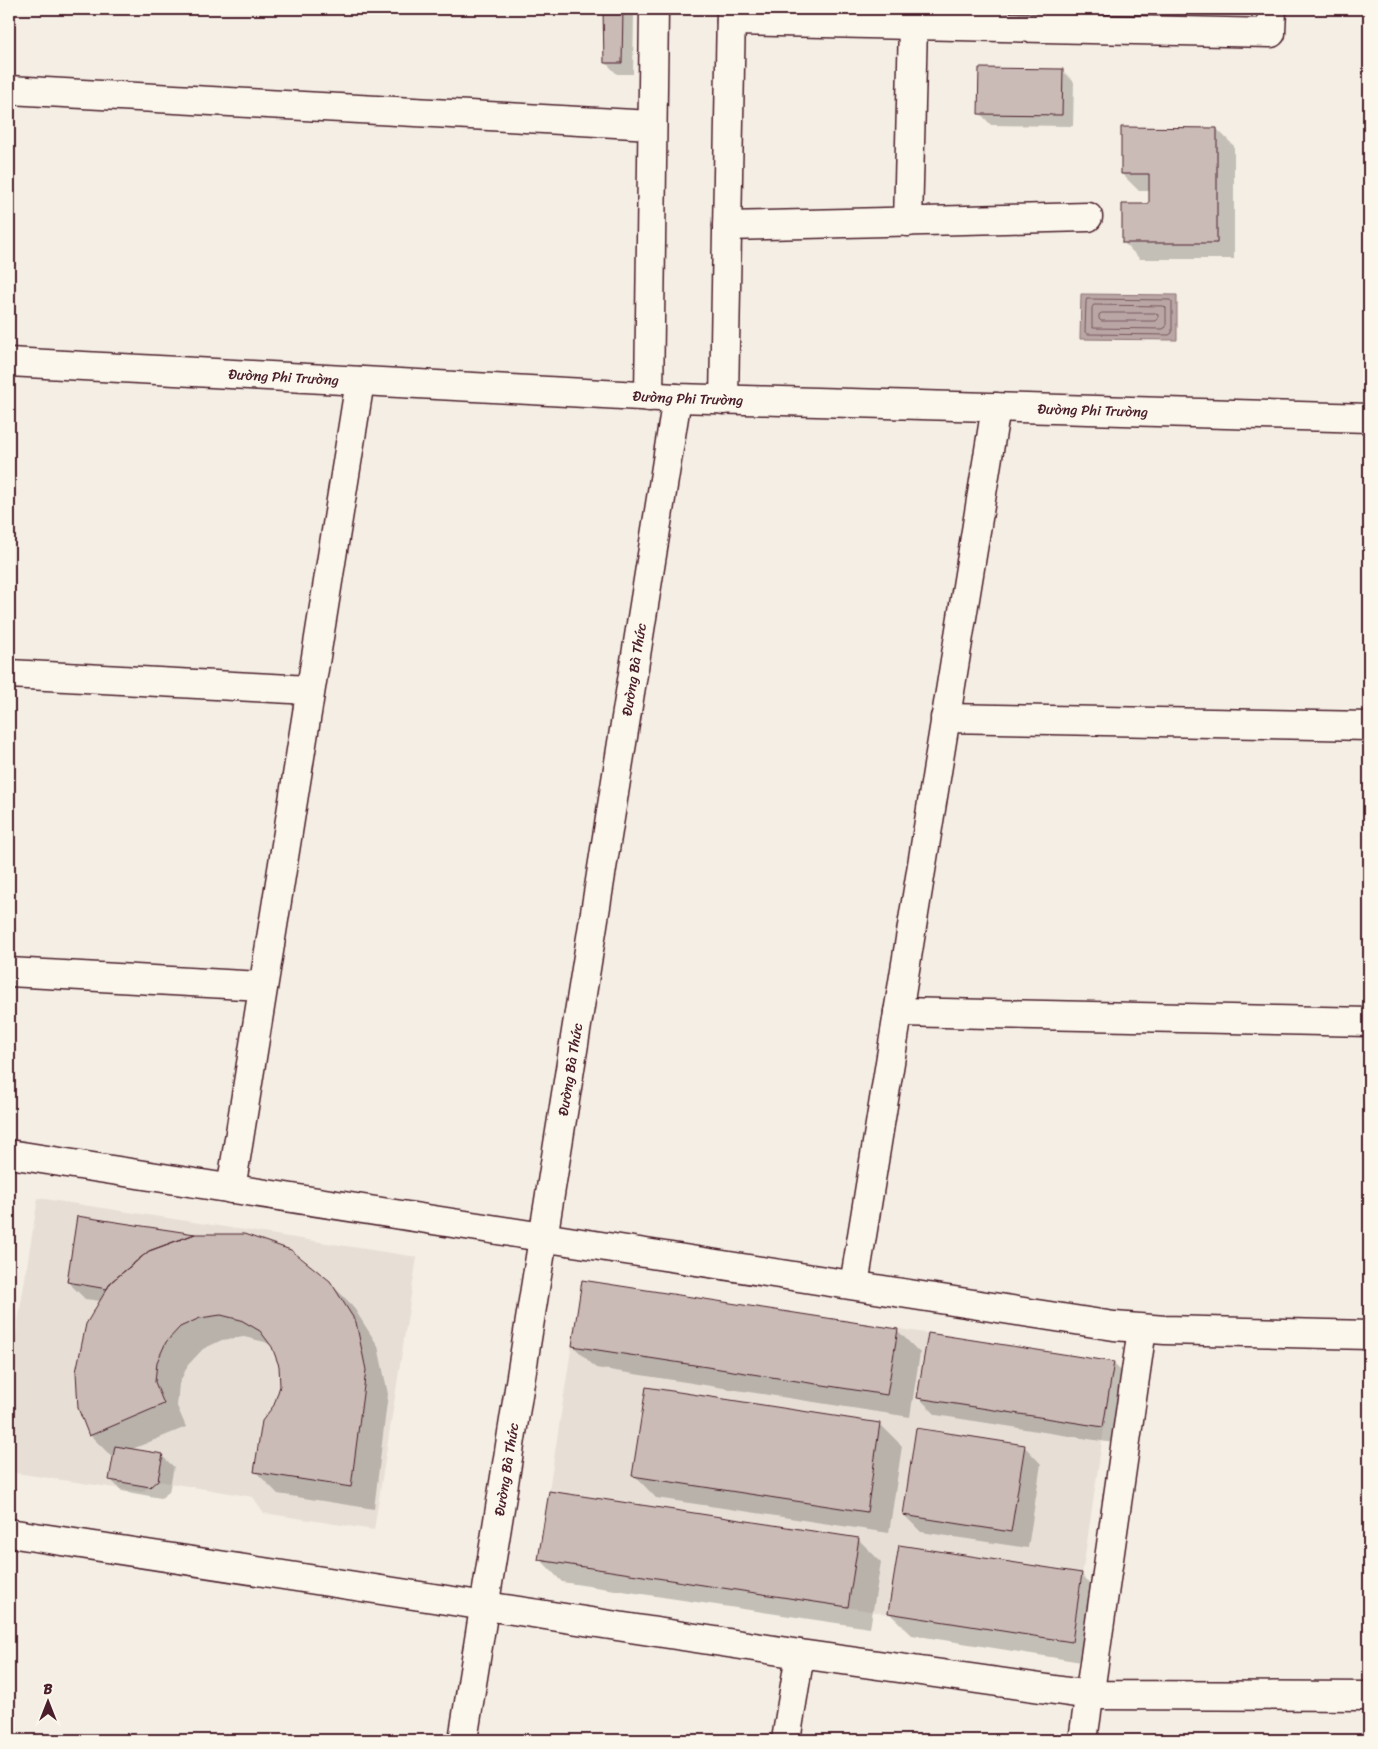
<svg xmlns="http://www.w3.org/2000/svg" width="1378" height="1749" viewBox="0 0 1378 1749" font-family="Sriracha,sans-serif">
<rect width="100%" height="100%" fill="#f4eee4"/>
<filter id="ink" filterUnits="userSpaceOnUse"><feTurbulence type="fractalNoise" baseFrequency=".02" numOctaves="2"/><feDisplacementMap in="SourceGraphic" scale="10" xChannelSelector="R" yChannelSelector="G"/><feConvolveMatrix kernelMatrix="1 2 1 2 8 2 1 2 1" color-interpolation-filters="sRGB"/></filter>
<g filter="url(#ink)">
<path fill="#e7dfd6" d="M38,1198L417,1257L374,1530L264,1513L253,1497L158,1481L142,1492L9,1472V1378Z
M582,1280L1114,1362L1072,1642L538,1560Z"/>
<path fill="#baa7a5" stroke="#8d7174" d="M1081,294L1177,295V340L1080,339Z"/>
<path fill="#0003" d="M605,9H634L633,74H617L605,62Z
M920,9H1036V21L932,20Z
M1062,70L1074,82L1073,126L991,125L980,113Z
M1217,129L1234,146V259H1140L1123,242L1150,205V191H1139L1122,174Z
M68,1282H329L352,1305L378,1346L388,1394L374,1509L278,1494L255,1471L281,1386L280,1365L274,1347L265,1342L244,1337L222,1340L203,1349L188,1365L179,1384L177,1406L186,1427L130,1450L162,1456L174,1467L169,1492L161,1498L122,1491L111,1480L114,1456L112,1457L90,1435L101,1301L85,1299Z
M897,1330L920,1353L910,1417L596,1368L573,1346Z
M1113,1363L1130,1380L1120,1444L936,1415L919,1398Z
M880,1424L902,1446L889,1533L656,1498L634,1475Z
M1024,1446L1041,1464L1028,1548L921,1532L904,1515Z
M858,1539L881,1562L870,1628L562,1582L540,1559Z
M1082,1575L1104,1597L1094,1664L912,1635L889,1613Z"/>
<g fill="none" stroke-linecap="round" stroke-linejoin="round">
<path stroke="#77555c" stroke-width="1" d="M1087,299L1170,300L1172,302V333L1169,335L1087,334L1085,332L1086,302Z
M1094,305L1164,306L1166,308V327L1163,329L1093,328L1092,326V308Z
M1102,313H1156L1158,315V319L1156,321H1101L1099,319V315Z"/>
</g>
<path fill="#cabbb6" stroke="#4a1f2b" d="M603,9H623L622,63H604Z
M979,68L1063,69L1062,115L978,114Z
M1121,127L1217,128V243H1122V204H1149V174H1121Z
M77,1216L195,1234L149,1251L111,1282L107,1289L67,1282Z
M195,1234H244L291,1250L330,1281L356,1322L366,1370L351,1487L254,1472L262,1421L274,1405L280,1386L279,1366L272,1347L260,1331L241,1320L221,1315L200,1318L180,1327L166,1342L157,1362L155,1382L164,1404L89,1436L78,1408L76,1372L86,1324L111,1282L149,1251Z
M582,1280L898,1329L887,1395L572,1346Z
M928,1333L1114,1362L1103,1427L917,1398Z
M646,1387L880,1423L867,1512L632,1476Z
M916,1428L1025,1445L1011,1532L903,1515Z
M115,1446L163,1454L158,1480L150,1487L109,1480Z
M549,1491L859,1538L848,1607L538,1560Z
M899,1545L1082,1573L1072,1642L888,1613Z"/>
<g fill="none" stroke-linecap="round" stroke-linejoin="round">
<defs>
<g id="minor">
<path d="M731,21L1271,33L1272,9"/>
<path d="M9,90L652,125"/>
<path d="M908,222L913,25"/>
<path d="M727,226L1088,217"/>
<path id="s1" d="M9,362L677,398L1369,418"/>
<path d="M649,397L654,9"/>
<path d="M724,400L731,9"/>
<path d="M9,674L310,690"/>
<path d="M945,718L1369,726"/>
<path d="M9,972L263,986"/>
<path d="M898,1012L1369,1022"/>
<path d="M9,1154L1114,1326L1165,1330L1369,1335"/>
<path d="M231,1189L360,381"/>
<path d="M854,1285L996,407"/>
<path d="M9,1533L800,1654L1090,1695L1369,1696"/>
<path id="s2" d="M463,1740L677,398"/>
<path d="M786,1740L800,1654"/>
<path d="M1083,1740L1142,1329"/>
</g>
</defs>
<use href="#minor" stroke="#4a1f2b" stroke-width="31"/>
<use href="#minor" stroke="#fbf7ec" stroke-width="28"/>
</g>
</g>
<g text-anchor="middle" stroke-width="4" stroke-linejoin="round" paint-order="stroke">
<g font-size="14" fill="#4a1f2b" stroke="#fbf7ec">
<text dy="5" stroke="none"><textPath href="#s1" startOffset="275">Đường Phi Trường</textPath></text>
<text dy="5" stroke="none"><textPath href="#s1" startOffset="680">Đường Phi Trường</textPath></text>
<text dy="5" stroke="none"><textPath href="#s1" startOffset="1085">Đường Phi Trường</textPath></text>
<text dy="5" stroke="none"><textPath href="#s2" startOffset="1084">Đường Bà Thức</textPath></text>
<text dy="5" stroke="none"><textPath href="#s2" startOffset="679">Đường Bà Thức</textPath></text>
<text dy="5" stroke="none"><textPath href="#s2" startOffset="274">Đường Bà Thức</textPath></text>
</g>
</g>
<rect width="1378" height="1749" fill="none" stroke="#fbf7ec" stroke-width="30"/>
<rect x="15" y="15" width="1348" height="1719" fill="none" stroke="#4a1f2b" stroke-width="2" filter="url(#ink)"/>
<g transform="translate(48 1702)" stroke="#fbf7ec" stroke-width="4" paint-order="stroke">
<path d="M0-4L9 19L0 12L-9 19Z" fill="#4a1f2b"/>
<text y="-8" font-size="14" font-weight="bold" text-anchor="middle" fill="#4a1f2b">B</text>
</g>
</svg>
